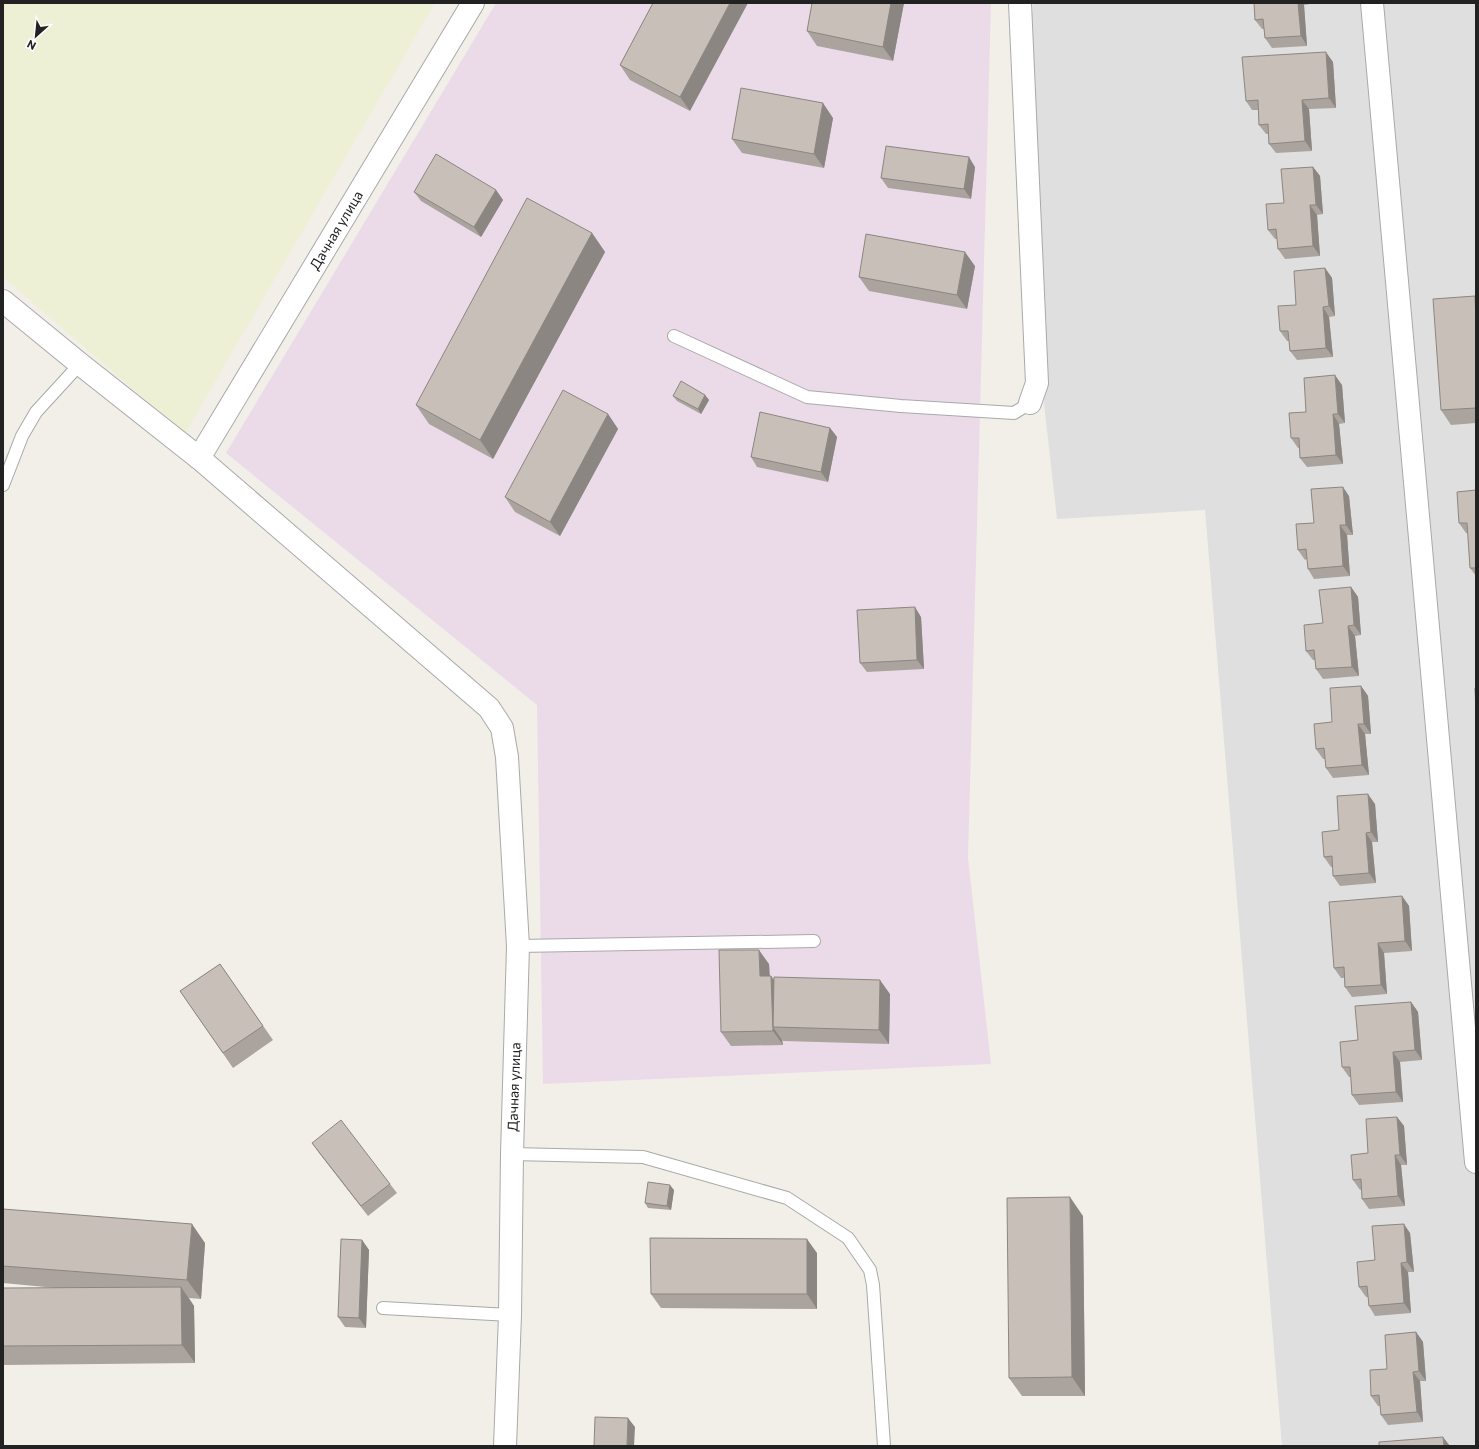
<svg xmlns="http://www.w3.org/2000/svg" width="1479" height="1449" viewBox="0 0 1479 1449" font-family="Commissioner,sans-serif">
<rect width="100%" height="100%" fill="#f2efe9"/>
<path fill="#e0dfdf" d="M1033,3H1476V1446H1282L1205,510L1057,519L1032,297L1029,64Z"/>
<path fill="#ebdbe8" d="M496,3H991L968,858L991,1064L543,1084L537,705L226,453Z"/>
<path fill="#eef0d5" d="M3,3H435L185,434L3,277Z"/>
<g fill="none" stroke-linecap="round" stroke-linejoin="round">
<defs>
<path id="service" d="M674,336L807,397L901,406L1014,413L1030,403
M3,485L22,436L36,412L80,364
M518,946L814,941
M512,1154L643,1157L787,1198L848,1238L870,1270L873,1285L884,1446
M383,1308L510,1315"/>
<path id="minor" d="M1020,3L1037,383L1030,403
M1372,3L1476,1162
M3,301L80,364L199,458L489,708L502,728L507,757L518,946L512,1154L510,1315L505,1446"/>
<g id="tertiary">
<path id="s1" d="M199,458L473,3"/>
</g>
</defs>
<use href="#service" stroke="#a9a9a9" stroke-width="14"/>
<use href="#minor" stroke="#a9a9a9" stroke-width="24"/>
<use href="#tertiary" stroke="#a9a9a9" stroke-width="24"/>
<use href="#service" stroke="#fff" stroke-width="12"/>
<use href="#minor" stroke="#fff" stroke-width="22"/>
<use href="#tertiary" stroke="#fff" stroke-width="22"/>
</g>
<path fill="#aba49e" d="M653,3L690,111L630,80L620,65Z
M904,3L893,61L817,46L807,31Z
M1254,3H1310V4L1304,5L1307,46L1272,48L1265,38L1264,29H1262L1255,20Z
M1333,62L1336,108L1309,109L1312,151L1276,153L1269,144L1268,134H1266L1259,125L1258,110H1252L1246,101Z
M833,118L824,168L742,153L732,139Z
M975,167L971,199L888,188L881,178Z
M1313,167L1320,176L1323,214L1317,215L1320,256L1285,259L1278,249L1277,239H1275L1268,230L1284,203Z
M496,190L503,200L481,237L421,201L414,192Z
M592,233L605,252L493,459L429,424L416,405Z
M975,266L967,309L869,291L859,277Z
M1325,268L1332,278L1335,316L1329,317L1333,357L1297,360L1290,351L1289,341H1287L1280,331L1296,305Z
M1475,296L1476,298V423L1451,425L1441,410Z
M1342,385L1345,423L1339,424L1343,464L1307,467L1300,458V448H1298L1291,438L1306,412Z
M705,395L709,400L701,414L677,401L673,396Z
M608,414L618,429L560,536L515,512L505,497Z
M830,428L837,437L828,482L757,467L751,457Z
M1476,490V576L1470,568L1468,533H1466L1459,523Z
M1349,496L1353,535H1347L1350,576L1314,579L1308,569L1307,559L1305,560L1298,550L1314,523Z
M1351,587L1358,597L1361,635L1355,636L1359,676L1323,679L1316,669L1315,660H1313L1306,651L1323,623Z
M921,617L924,669L867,672L860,663Z
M1361,686L1368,696L1371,734H1365L1369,775L1333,778L1326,768L1325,759H1323L1316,749L1332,722Z
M1375,804L1378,842H1372L1376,883L1340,886L1333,876V867H1331L1324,857L1339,830Z
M1402,896L1409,906L1412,951L1384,953L1387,994L1352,997L1345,987L1344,978H1341L1334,968Z
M220,964L273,1040L233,1068L180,991Z
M769,964L770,976H771L774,980L890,994L889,1044L783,1041L782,1040L783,1045L731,1046L721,1032Z
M1411,1002L1418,1012L1422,1060L1400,1062L1403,1102L1359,1105L1352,1095L1351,1077H1349L1342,1067L1358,1040Z
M1397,1117L1404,1126L1407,1165H1401L1405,1206L1369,1209L1362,1199V1189L1360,1190L1353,1180L1368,1153Z
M312,1143L390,1184L397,1193L368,1216L319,1153Z
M674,1190L671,1210L648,1208L645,1203Z
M3,1209L205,1243L201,1299L189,1298L194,1306L195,1363L3,1365V1288H56L3,1283Z
M1083,1216L1085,1396H1022L1009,1378Z
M1410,1233L1414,1272H1408L1411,1313L1375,1316L1369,1306L1368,1297H1366L1359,1287L1375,1260Z
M362,1240L369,1250L366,1328L345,1327L338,1317Z
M817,1253V1309L661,1308L651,1294Z
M1416,1332L1423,1342L1426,1381H1420L1423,1422L1388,1425L1381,1415L1380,1406H1378L1371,1396L1387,1369Z"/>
<path fill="#8b8681" d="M730,3H748L690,111L680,97Z
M891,3H904L893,61L883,47Z
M1298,3H1303L1304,5L1307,46L1301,36Z
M1326,52L1333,62L1336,108L1329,98Z
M1302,100L1309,109L1312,151L1305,141Z
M823,103L833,118L824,168L814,154Z
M969,157L975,167L971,199L964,189Z
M1313,167L1320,176L1323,214L1316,205Z
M496,190L503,200L481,237L474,227Z
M1310,205L1317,215L1320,256L1313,246Z
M592,233L605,252L493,459L480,440Z
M965,252L975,266L967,309L957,295Z
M1325,268L1332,278L1335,316L1329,306Z
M1475,296L1476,298V319Z
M1323,307L1329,317L1333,357L1326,348Z
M1335,375L1342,385L1345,423L1338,414Z
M705,395L709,400L701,414L698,409Z
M608,414L618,429L560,536L550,522Z
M1333,414L1339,424L1343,464L1336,455Z
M830,428L837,437L828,482L821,472Z
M1343,487L1349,496L1353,535L1346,525Z
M1340,525L1347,535L1350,576L1343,566Z
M1351,587L1358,597L1361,635L1354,625Z
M915,607L921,617L924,669L917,660Z
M1348,626L1355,636L1359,676L1352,667Z
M1361,686L1368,696L1371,734L1364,724Z
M1358,724L1365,734L1369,775L1362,765Z
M1368,794L1375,804L1378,842L1371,832Z
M1366,833L1372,842L1376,883L1369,873Z
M1402,896L1409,906L1412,951L1405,941Z
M1378,943L1384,953L1387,994L1381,985Z
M759,950L769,964L770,990L760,976Z
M771,976L781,990L773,1027L782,1040L783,1045L773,1031Z
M880,980L890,994L889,1044L879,1030Z
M1411,1002L1418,1012L1422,1060L1415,1050Z
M1393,1052L1400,1062L1403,1102L1396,1092Z
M1397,1117L1404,1126L1407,1165L1400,1155Z
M1395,1155L1401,1165L1405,1206L1398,1196Z
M670,1185L674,1190L671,1210L667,1206Z
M1070,1197L1083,1216L1085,1396L1072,1377Z
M192,1224L205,1243L201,1299L187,1280Z
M1404,1224L1410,1233L1414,1272L1407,1262Z
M807,1239L817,1253V1309L807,1294Z
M362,1240L369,1250L366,1328L359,1318Z
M1401,1263L1408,1272L1411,1313L1404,1303Z
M181,1287L194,1306L195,1363L182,1345Z
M1416,1332L1423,1342L1426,1381L1419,1371Z
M1413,1372L1420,1381L1423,1422L1417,1412Z
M628,1418L635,1427L634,1446H627Z
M1443,1437L1450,1446H1444Z"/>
<path fill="#c7bfb8" stroke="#8b8681" d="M653,3H730L680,97L620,65Z
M812,3H891L883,47L807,31Z
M1254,3H1298L1301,36L1265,38L1263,19L1255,20Z
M1326,52L1329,98L1302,100L1305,141L1269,144L1268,124L1259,125L1258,100L1246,101L1242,57Z
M741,88L823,103L814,154L732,139Z
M886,146L969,157L964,189L881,178Z
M436,154L496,190L474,227L414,192Z
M1313,167L1316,205H1310L1313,246L1278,249L1276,229L1268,230L1266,204L1284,203L1281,169Z
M527,198L592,233L480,440L416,405Z
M866,234L965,252L957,295L859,277Z
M1325,268L1329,306L1323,307L1326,348L1290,351L1288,331H1280L1278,306L1296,305L1294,271Z
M1475,296L1476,319V408L1441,410L1433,299Z
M1335,375L1338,414H1333L1336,455L1300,458L1299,438H1291L1289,413L1306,412L1304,378Z
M681,381L705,395L698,409L673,396Z
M563,390L608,414L550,522L505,497Z
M760,412L830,428L821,472L751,457Z
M1343,487L1346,525H1340L1343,566L1308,569L1306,549L1298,550L1296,524L1314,523L1311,489Z
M1476,490V568H1470L1467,523H1459L1457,492Z
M1351,587L1354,625L1348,626L1352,667L1316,669L1314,650L1306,651L1304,625L1323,623L1319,590Z
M915,607L917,660L860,663L857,610Z
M1361,686L1364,724H1358L1362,765L1326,768L1324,748L1316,749L1314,724L1332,722L1330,688Z
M1475,688H1476V711Z
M1368,794L1371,832L1366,833L1369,873L1333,876L1332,856L1324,857L1322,832L1339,830L1337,796Z
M1402,896L1405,941L1378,943L1381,985L1345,987L1344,967L1334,968L1329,902Z
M719,950H759L760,976H771L773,1031L721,1032Z
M220,964L263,1026L223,1053L180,991Z
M774,977L880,980L879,1030L773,1027Z
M1411,1002L1415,1050L1393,1052L1396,1092L1352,1095L1350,1067H1342L1340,1042L1358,1040L1355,1006Z
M1397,1117L1400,1155H1395L1398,1196L1362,1199L1361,1179L1353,1180L1351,1155L1368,1153L1366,1119Z
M341,1120L390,1184L361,1206L312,1143Z
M648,1182L670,1185L667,1206L645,1203Z
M1070,1197L1072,1377L1009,1378L1007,1198Z
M3,1209L192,1224L187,1280L3,1266Z
M1404,1224L1407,1262L1401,1263L1404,1303L1369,1306L1367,1286L1359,1287L1357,1262L1375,1260L1372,1226Z
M650,1238L807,1239V1294H651Z
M341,1239L362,1240L359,1318L338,1317Z
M181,1287L182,1345L3,1346V1288Z
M1416,1332L1419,1371L1413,1372L1417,1412L1381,1415L1379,1395L1371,1396L1370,1370L1387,1369L1385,1335Z
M595,1417L628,1418L627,1446H594Z
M1443,1437L1444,1446H1379V1442Z"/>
<g text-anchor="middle" stroke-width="3" stroke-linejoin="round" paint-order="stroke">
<g font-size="14" fill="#222" stroke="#fff">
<text dy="5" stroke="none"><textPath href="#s1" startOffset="266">Дачная улица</textPath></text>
<text transform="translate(514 1087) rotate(-88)" y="5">Дачная улица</text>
</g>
</g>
<rect width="1479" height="1449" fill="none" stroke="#222222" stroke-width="8"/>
<g transform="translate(36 36) rotate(207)" stroke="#ffffff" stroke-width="3" paint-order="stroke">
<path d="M0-3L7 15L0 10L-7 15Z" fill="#222222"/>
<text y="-6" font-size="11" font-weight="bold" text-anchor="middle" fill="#222222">N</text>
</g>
</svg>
